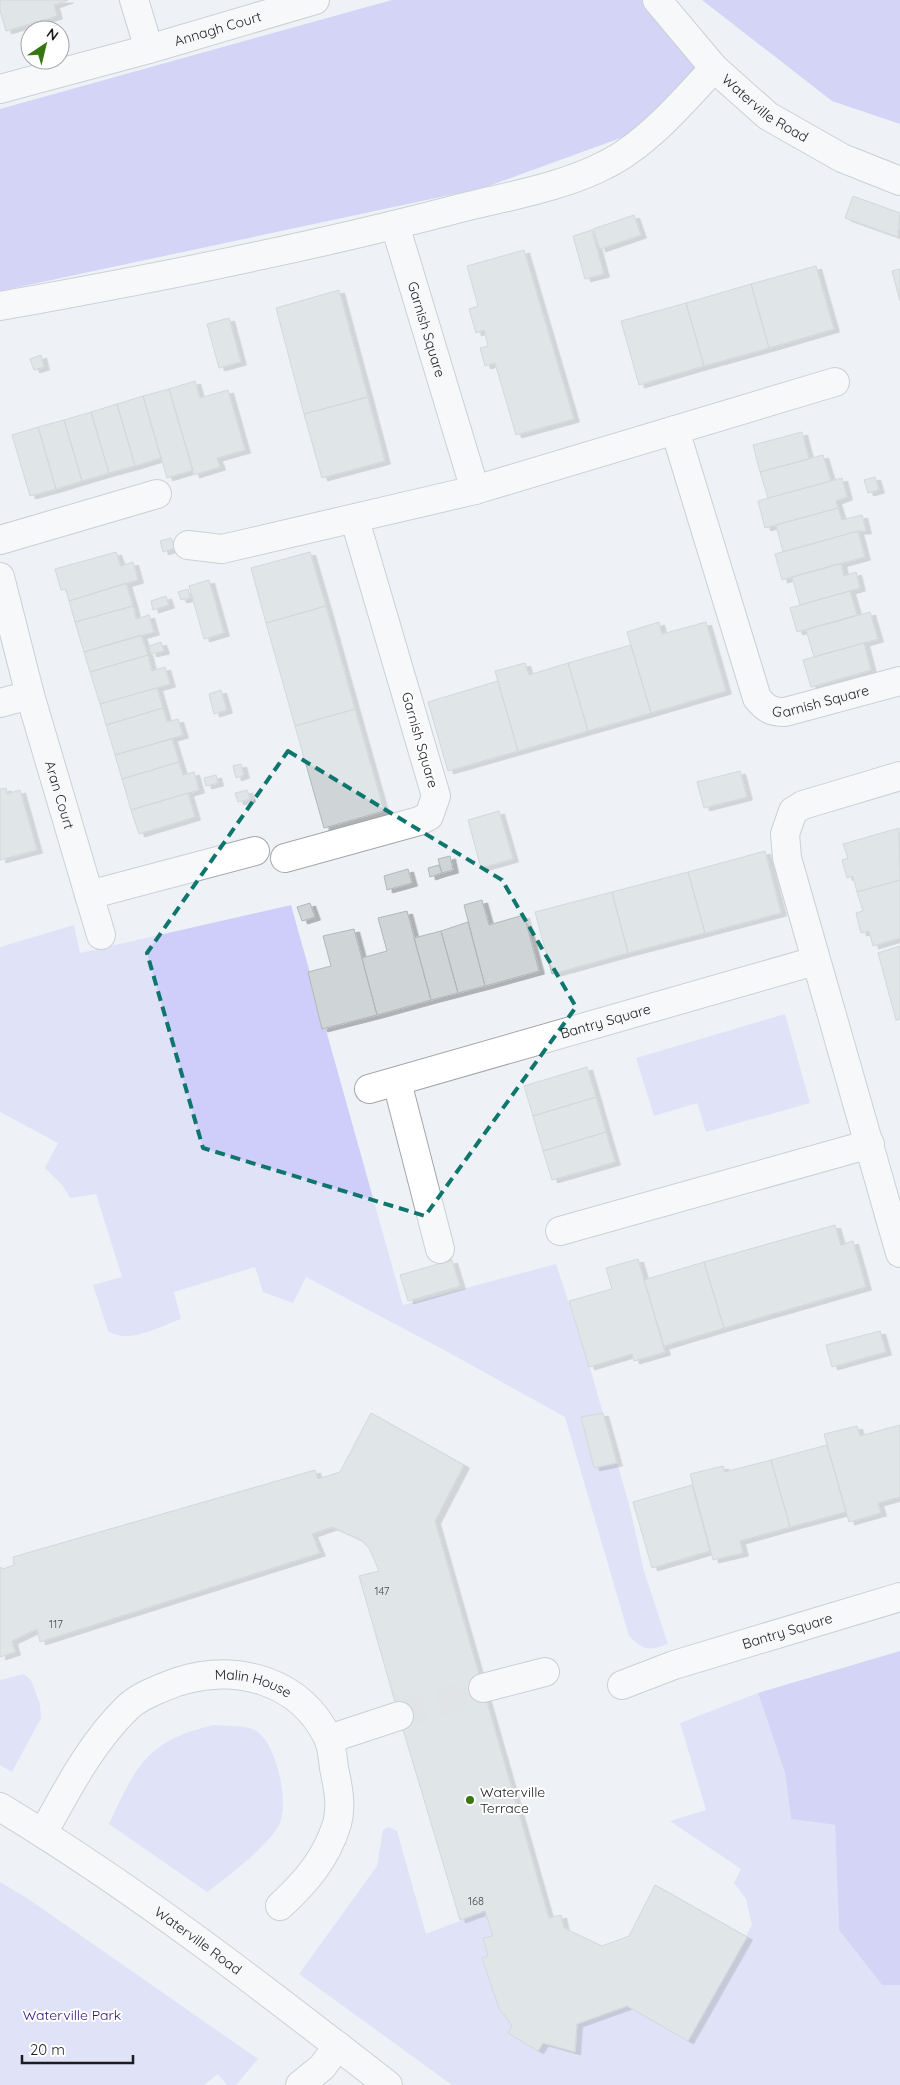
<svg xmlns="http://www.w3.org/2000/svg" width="900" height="2085" viewBox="0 0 900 2085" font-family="Quicksand,sans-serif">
<defs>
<filter id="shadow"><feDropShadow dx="5.5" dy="3" stdDeviation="0" flood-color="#0004"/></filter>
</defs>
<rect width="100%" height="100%" fill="#eef2f6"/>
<path fill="#cfcefa" d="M291,905L403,1305L556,1264L590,1368L630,1508L644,1571L668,1644C649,1651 644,1651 629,1636L565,1417L444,1350L306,1277L293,1303L263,1292L255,1267L174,1292L181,1319C161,1326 128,1345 108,1331L93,1285L122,1277L96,1194L70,1198L63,1186L45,1168L58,1143L0,1112V947L74,925L80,953Z
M785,1014L810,1103L706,1132L697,1103L654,1116L636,1058Z
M24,1674L31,1680L40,1704L41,1718L12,1772L0,1765V1680Z
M758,1693L785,1773L791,1819L835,1825L839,1930L882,1985H900V2085H452L299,1974L377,1866L383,1830L389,1827L397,1831L426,1934L485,1911L493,1936L483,1939L488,1956L482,1959L499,2008L512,2026L508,2033L538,2051L543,2043L575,2052L577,2024L627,2006L688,2041L752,1925L746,1899L734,1883L741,1869L670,1821L706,1810L680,1723Z
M214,1725C226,1726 241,1725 252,1729C277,1738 291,1807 278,1827C264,1849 228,1877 207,1892L109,1824C136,1766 147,1740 214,1725Z
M0,1882L27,1898L258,2059L236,2085H227L218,2074L204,2085H0Z"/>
<path fill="#b3b0f5" d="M392,0H649L701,62L637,132L483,188L0,291V109Z
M702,0H900V124L832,101Z
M900,1651V1985H882L839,1930L835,1825L791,1819L785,1773L758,1693Z"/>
<path fill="#cfd5d7" stroke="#b2b7b9" filter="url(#shadow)" d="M0,0H68L54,5L57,16L6,31L0,11Z
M853,196L900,213L898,237L845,218Z
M634,215L641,235L600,249L593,229Z
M592,230L604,274L585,279L573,236Z
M524,250L574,419L516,435L495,363L485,366L480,348L488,346L484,330L476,333L469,309L478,306L467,266Z
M816,266L834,329L769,348L751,284Z
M900,269V301L892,271Z
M751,284L769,348L704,366L686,303Z
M339,290L368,397L304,414L276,308Z
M686,303L704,366L639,385L621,321Z
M229,318L241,362L219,368L207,324Z
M41,355L44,367L34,370L30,359Z
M195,381L200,398L228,390L245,450L217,458L220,467L194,475L169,389Z
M169,389L193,470L167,478L143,396Z
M143,396L161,458L135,466L117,404Z
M368,397L385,461L322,478L304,414Z
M117,404L135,466L109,473L91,412Z
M91,412L109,473L82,481L64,420Z
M64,420L82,481L56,489L38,427Z
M38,427L56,489L30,496L12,435Z
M802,432L809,459L760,472L753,445Z
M823,455L831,481L768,498L760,472Z
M875,477L879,490L868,493L864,480Z
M842,478L847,497L836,501L838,508L765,528L758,501Z
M838,508L842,520L862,515L866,531H858L783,552L776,525Z
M858,531L865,557L782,580L775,554Z
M171,538L175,548L163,552L160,541Z
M116,552L121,566L133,562L138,580L69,601L66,589L61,590L55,569Z
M310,552L326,606L266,623L251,568Z
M841,563L844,576L856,572L860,588L800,605L792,577Z
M209,580L224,633L204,639L189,586Z
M126,583L133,606L75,622L69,601Z
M188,589L190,598L181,600L178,592Z
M850,591L857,615L797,632L790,608Z
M166,596L169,605L153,610L151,601Z
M133,606L136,619L149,615L154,632L84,652L75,622Z
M326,606L355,709L295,726L266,623Z
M870,612L878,639L814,657L806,630Z
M659,622L662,634L706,622L726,691L651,713L627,632Z
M141,635L148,655L90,672L84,652Z
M161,642L164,651L151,654L149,646Z
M864,643L871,670L811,687L803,660Z
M631,645L651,713L588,731L568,663Z
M148,655L152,671L165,667L170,684L100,704L90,672Z
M525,663L529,675L568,663L588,731L518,751L495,671Z
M498,681L518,751L448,771L428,702Z
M157,688L163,708L106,725L100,704Z
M221,690L227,710L214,714L209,694Z
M163,708L167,722L178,719L183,735L115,755L106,725Z
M355,709L384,811L324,828L295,726Z
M172,739L179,762L122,779L115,755Z
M179,762L183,775L194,772L199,790L131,810L122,779Z
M241,764L244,775L236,778L233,766Z
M740,771L747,797L704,808L697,782Z
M216,775L218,783L206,786L204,778Z
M6,788L7,794L20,790L37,850L0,860V789Z
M247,790L250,799L238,802L235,793Z
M188,793L195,817L139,834L131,810Z
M499,811L513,859L481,868L468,820Z
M899,828L900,880L857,892L853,876L847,878L842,860L848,858L843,844Z
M765,851L781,913L705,933L688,872Z
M450,856L453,870L442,873L438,859Z
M439,865L442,873L430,877L428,868Z
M408,869L412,883L387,890L384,876Z
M688,872L705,933L628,953L612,892Z
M900,880V938L873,946L869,931L861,933L856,913L863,911L857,892Z
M612,892L628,953L552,974L535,912Z
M482,900L489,925L524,915L539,971L485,986L464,905Z
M310,903L315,917L302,921L297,907Z
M407,911L431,1000L377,1015L362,958L387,951L378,918Z
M468,922L485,986L458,993L441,931Z
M354,929L377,1015L322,1029L308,972L331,966L323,936Z
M441,931L458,993L431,1000L414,938Z
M900,946V1019L896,1020L878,953Z
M587,1067L596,1097L533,1116L524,1086Z
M596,1097L606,1132L543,1151L533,1116Z
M606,1132L615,1162L552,1180L543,1151Z
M835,1225L841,1245L853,1241L866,1287L724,1328L704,1262Z
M638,1259L665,1352L634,1361L632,1354L589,1367L569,1301L612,1289L606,1268Z
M452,1260L460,1286L408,1301L400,1275Z
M704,1262L724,1328L664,1346L644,1280Z
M880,1331L886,1352L832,1367L826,1345Z
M371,1413L464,1465L435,1521L549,1918L561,1915L564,1928L602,1946L629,1936L655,1885L747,1937L688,2041L627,2006L577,2024L575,2052L543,2043L538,2051L508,2033L512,2026L499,2008L482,1958L488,1956L483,1938L493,1936L485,1911L460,1920L399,1716L359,1576L379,1571L369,1548L361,1540L332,1527L312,1534L320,1553L40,1642L37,1629L12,1641L15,1652L0,1657V1567L3,1569L14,1565L13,1557L315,1470L318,1479L340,1472Z
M603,1413L617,1463L594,1468L581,1417Z
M900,1425V1497L878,1503L881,1513L849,1522L824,1434L857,1426L860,1436Z
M827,1445L846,1512L790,1527L771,1460Z
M771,1460L790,1527L740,1541L743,1553L713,1560L690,1474L723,1466L725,1472Z
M692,1485L710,1551L652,1568L633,1502Z"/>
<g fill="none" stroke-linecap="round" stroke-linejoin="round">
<path stroke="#ced2d5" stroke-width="28" stroke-dasharray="28 14" stroke-linecap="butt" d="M399,1716L483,1688"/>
<defs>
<g id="minor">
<path d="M134,0L149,49"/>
<path id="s1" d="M657,0L714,68L768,116L842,158L900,181"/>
<path id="s2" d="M0,89L149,49L315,0"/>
<path id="s3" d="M395,225L475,490"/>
<path d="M0,306C152,279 304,249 453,210C502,197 561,188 605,165C646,145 684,101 714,68"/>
<path id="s4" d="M675,430L757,698C766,709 771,712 785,712L900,681"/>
<path d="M0,540L157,494"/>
<path d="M188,545L222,549L475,490L835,382"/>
<path id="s5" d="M0,577L30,695L101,935"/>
<path d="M0,703L30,695"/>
<path d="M900,776L803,805L793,811L785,834L787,858L900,1253"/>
<path d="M285,858L419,821L429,816L436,796L355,520"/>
<path d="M89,895L255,851"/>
<path d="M397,1082L440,1249"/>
<path id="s6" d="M369,1089L815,961"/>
<path d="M560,1231L870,1144"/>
<path id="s7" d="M622,1685L674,1665L900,1597"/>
<path d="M483,1688L545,1672"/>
<path d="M329,1739L399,1716"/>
<path id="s8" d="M0,1807C136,1889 262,1987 388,2085"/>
<path id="s9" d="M43,1833C67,1790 91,1743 127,1708C139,1696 161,1688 177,1682C236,1663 300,1680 328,1738C332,1747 333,1759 334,1768C338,1787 342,1805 337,1824C326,1859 306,1882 280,1906"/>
<path d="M300,2085L322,2067L338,2046"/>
</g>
</defs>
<use href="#minor" stroke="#a3a7aa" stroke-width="30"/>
<use href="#minor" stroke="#fff" stroke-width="28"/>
</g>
<path d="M0 0H900V2085H0ZM288,751L502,880L576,1007L425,1216L203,1148L147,953Z" fill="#eef2f6" fill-opacity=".55" fill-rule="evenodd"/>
<path fill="none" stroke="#0f766e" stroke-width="4" stroke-dasharray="10 6" stroke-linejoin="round" d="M288,751L502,880L576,1007L425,1216L203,1148L147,953Z"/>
<circle fill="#367612" stroke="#fff" stroke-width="2" cx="470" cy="1800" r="5"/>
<g text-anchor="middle" stroke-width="4" stroke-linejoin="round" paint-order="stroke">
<g font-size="11" fill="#474a4c">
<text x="382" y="1595">147</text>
<text x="56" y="1628">117</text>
<text x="476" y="1905">168</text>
</g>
<g font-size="14" fill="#1a1c1d" stroke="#fff">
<text dy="5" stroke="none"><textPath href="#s2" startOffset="226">Annagh Court</textPath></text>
<text dy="5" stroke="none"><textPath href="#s1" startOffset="154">Waterville Road</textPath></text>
<text dy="5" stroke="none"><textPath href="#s3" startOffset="109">Garnish Square</textPath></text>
<text dy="5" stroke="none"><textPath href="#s4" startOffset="350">Garnish Square</textPath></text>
<text transform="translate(420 740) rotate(74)" y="5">Garnish Square</text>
<text dy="5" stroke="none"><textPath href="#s5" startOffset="226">Aran Court</textPath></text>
<text dy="5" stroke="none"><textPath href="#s6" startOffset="246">Bantry Square</textPath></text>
<text dy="5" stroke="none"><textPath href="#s7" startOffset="174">Bantry Square</textPath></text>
<text dy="5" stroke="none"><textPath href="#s9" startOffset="286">Malin House</textPath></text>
<text dy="5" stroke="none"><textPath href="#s8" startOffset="239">Waterville Road</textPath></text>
</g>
<g font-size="14" fill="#1a1c1d" stroke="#fff" text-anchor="start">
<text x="480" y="1797">Waterville<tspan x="480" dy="16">Terrace</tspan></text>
</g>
<g font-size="14" fill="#2e1274" stroke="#fff">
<text x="72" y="2020">Waterville Park</text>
</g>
</g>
<g transform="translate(45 45) rotate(35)"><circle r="24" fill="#ffffff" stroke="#a3a4a5"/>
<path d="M0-4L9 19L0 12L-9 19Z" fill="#367612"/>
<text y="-8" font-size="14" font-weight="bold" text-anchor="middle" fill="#1a1c1d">N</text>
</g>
<path d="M22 2055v8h111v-8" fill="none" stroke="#1a1c1d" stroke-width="2.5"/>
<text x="30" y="2055" font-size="15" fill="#1a1c1d" stroke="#ffffff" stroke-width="4" paint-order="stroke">20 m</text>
</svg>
